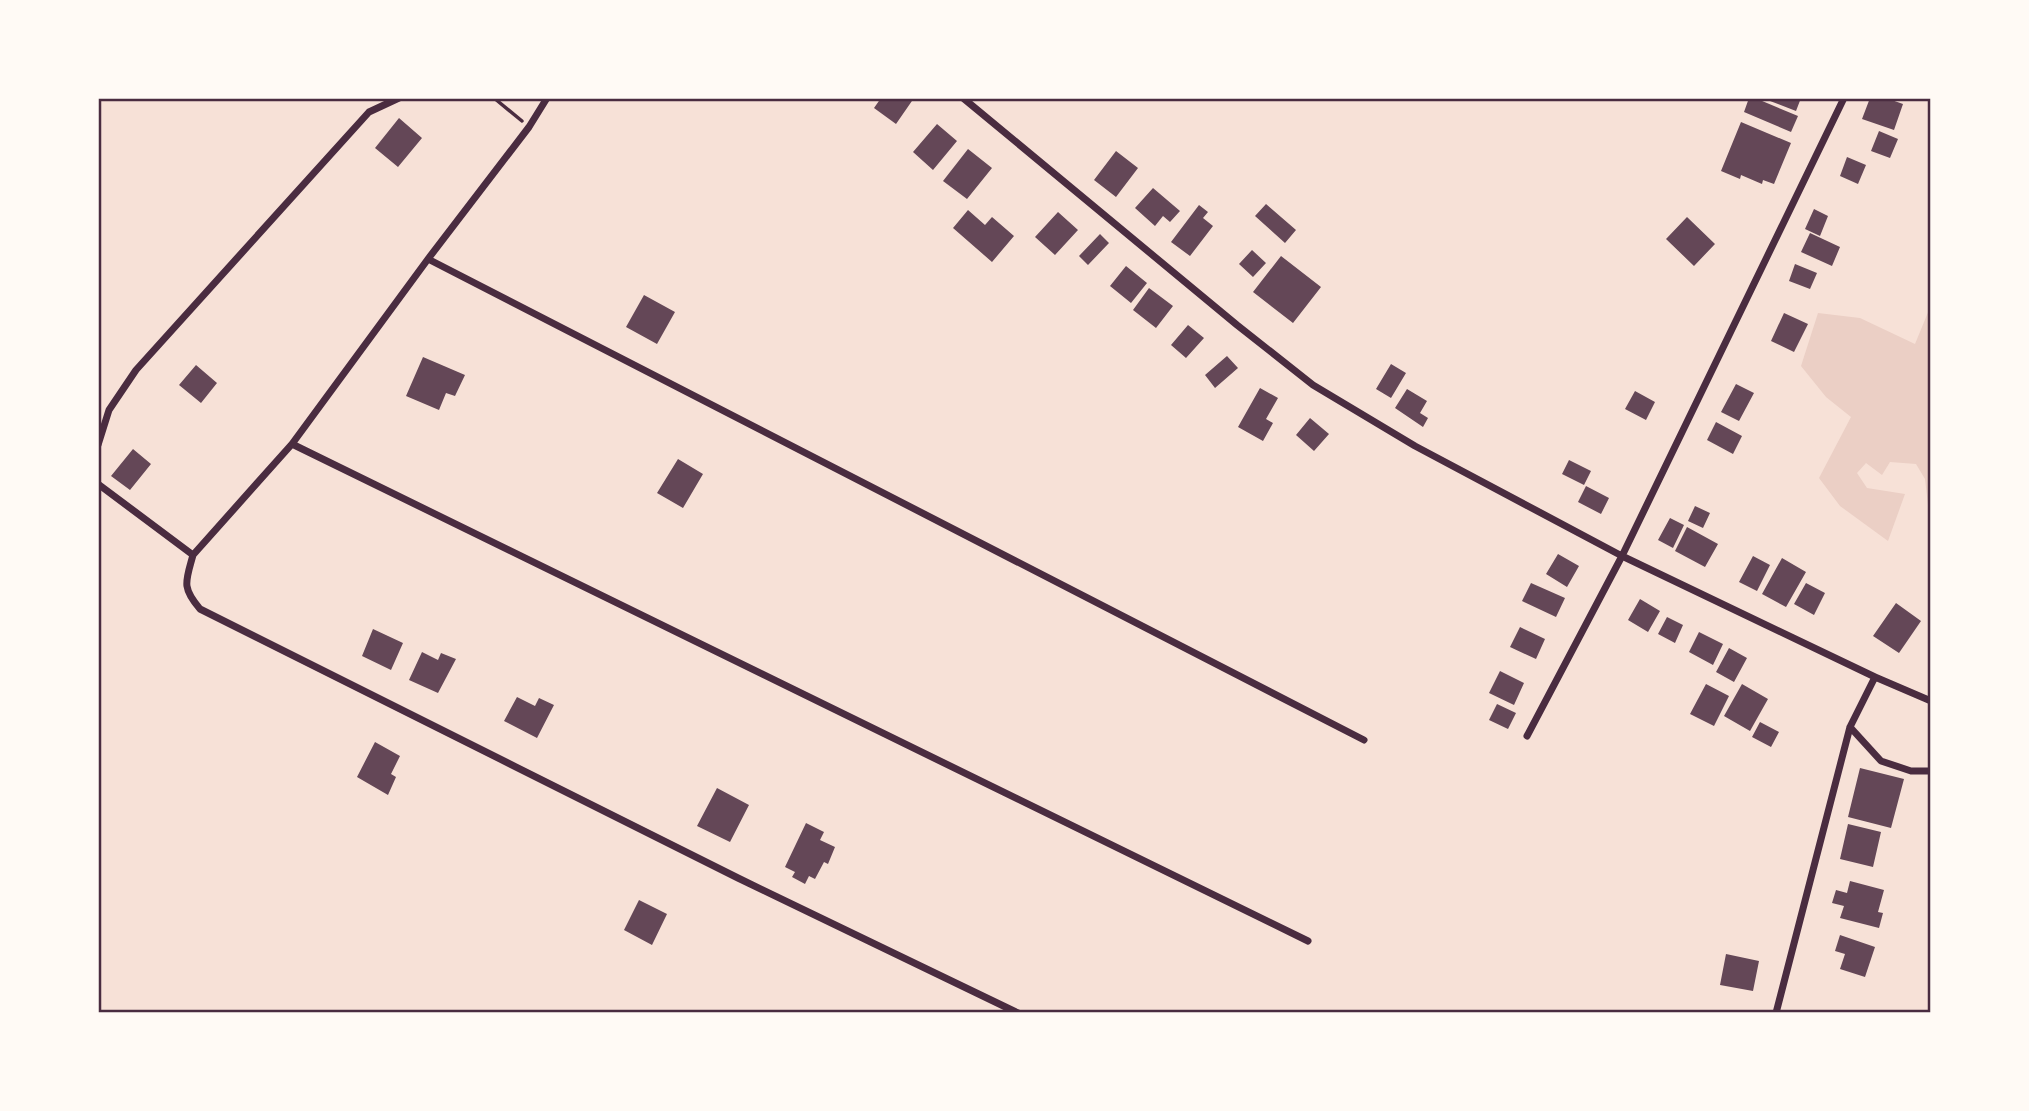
<svg xmlns="http://www.w3.org/2000/svg" width="2029" height="1111" viewBox="0 0 2029 1111" font-family="Helvetica,sans-serif">
<rect width="100%" height="100%" fill="#f7e1d7"/>
<path fill="#ebcfc5" d="M1931,305V530L1925,479L1916,464L1890,462L1882,475L1866,463L1857,473L1867,488L1905,494L1888,541L1840,506L1819,478L1851,417L1826,397L1801,366L1818,313L1860,318L1915,344Z"/>
<path fill="#644757" d="M881,98H914L896,124L874,108Z
M1749,98H1755L1798,116L1791,132L1744,112Z
M1772,98H1801L1796,111L1770,101Z
M1870,98H1886L1903,104L1894,130L1862,119Z
M399,118L422,138L398,167L375,148Z
M1741,122L1791,143L1774,184L1763,180L1762,184L1741,175L1740,179L1721,171Z
M937,124L957,141L933,170L913,152Z
M1879,131L1898,139L1890,158L1871,151Z
M968,149L992,168L967,199L943,181Z
M1116,151L1138,168L1116,197L1094,180Z
M1847,157L1866,165L1858,184L1840,176Z
M1153,188L1180,211L1170,222L1163,216L1155,226L1135,208Z
M1266,204L1296,230L1285,243L1255,216Z
M1199,205L1208,212L1203,218L1213,226L1190,256L1171,242Z
M1814,209L1828,216L1820,236L1805,229Z
M968,210L985,225L992,217L1014,236L992,262L953,228Z
M1058,212L1078,230L1055,255L1035,237Z
M1687,217L1715,244L1694,266L1666,239Z
M1810,233L1840,247L1832,266L1801,252Z
M1100,234L1109,243L1088,265L1079,256Z
M1252,250L1266,263L1253,277L1239,264Z
M1281,256L1321,287L1293,323L1253,292Z
M1795,264L1817,273L1810,289L1789,281Z
M1126,266L1147,283L1131,303L1110,286Z
M1149,288L1173,306L1156,328L1133,310Z
M644,295L675,312L657,344L626,327Z
M1784,313L1808,324L1794,352L1771,341Z
M1188,325L1204,338L1186,358L1171,345Z
M1227,356L1238,368L1215,388L1205,375Z
M423,357L465,375L455,396L446,393L439,410L406,396Z
M1391,364L1406,373L1391,398L1376,389Z
M196,365L217,383L201,403L179,385Z
M1736,384L1754,393L1739,421L1721,412Z
M1260,388L1278,398L1266,419L1273,423L1263,441L1238,427Z
M1407,389L1427,401L1420,413L1428,418L1423,427L1395,408Z
M1635,391L1655,402L1646,420L1625,409Z
M1310,418L1329,434L1314,451L1296,435Z
M1716,422L1742,436L1733,454L1707,440Z
M133,449L151,464L130,490L111,476Z
M678,459L703,474L683,508L657,493Z
M1569,460L1591,471L1584,485L1562,474Z
M1586,486L1609,498L1601,514L1578,502Z
M1695,506L1710,513L1703,528L1688,521Z
M1670,518L1684,525L1673,548L1658,540Z
M1687,527L1718,544L1705,567L1675,551Z
M1558,554L1579,566L1567,587L1546,574Z
M1753,556L1770,565L1757,591L1739,582Z
M1782,558L1806,572L1786,607L1762,594Z
M1531,583L1565,598L1556,617L1522,601Z
M1806,583L1825,593L1814,615L1794,604Z
M1640,599L1660,611L1648,632L1628,620Z
M1896,603L1921,621L1899,653L1873,636Z
M1667,617L1683,625L1675,643L1658,634Z
M1520,627L1545,639L1536,659L1510,647Z
M373,629L403,643L391,670L362,656Z
M1699,632L1723,644L1713,665L1689,652Z
M1729,648L1747,658L1734,682L1716,672Z
M422,652L438,660L441,653L456,659L438,693L409,680Z
M1500,671L1524,683L1514,705L1489,693Z
M1706,684L1729,696L1714,726L1690,714Z
M1742,684L1768,699L1750,731L1724,716Z
M517,697L535,706L539,698L554,705L537,738L504,721Z
M1497,704L1516,713L1508,729L1489,720Z
M1760,722L1779,732L1771,747L1752,737Z
M375,742L400,756L391,774L396,777L388,795L357,777Z
M1860,768L1904,779L1891,828L1848,817Z
M717,788L749,805L730,842L697,826Z
M806,823L824,832L820,840L835,847L828,864L824,862L815,879L809,876L805,884L792,877L795,872L785,867Z
M1848,824L1881,832L1873,867L1840,859Z
M1850,881L1884,890L1878,912L1883,913L1879,928L1840,918L1844,906L1832,903L1836,890L1847,893Z
M639,900L667,914L652,945L624,930Z
M1840,935L1875,947L1865,977L1840,969L1845,954L1835,951Z
M1726,954L1759,961L1753,991L1720,985Z"/>
<g fill="none" stroke-linecap="round" stroke-linejoin="round">
<path stroke="#4a2c40" stroke-width="3.5" d="M494,98L522,121"/>
<path stroke="#4a2c40" stroke-width="7" d="M963,98L1237,325L1313,385L1415,446L1622,556L1875,677L1931,701
M428,259L1364,740
M292,444L1308,941
M98,445L109,410L136,370L369,112L399,98
M98,484L193,555L292,444L428,259L529,127L547,98
M193,555C186,581 181,587 200,609L738,878L1018,1013
M1850,727L1881,761L1911,771H1931
M1527,736L1622,556L1844,98
M1776,1013L1850,727L1875,677"/>
</g>
<rect width="2029" height="1111" fill="none" stroke="#fffaf5" stroke-width="200"/>
<rect x="100" y="100" width="1829" height="911" fill="none" stroke="#4a2c40" stroke-width="2.5"/>
</svg>
